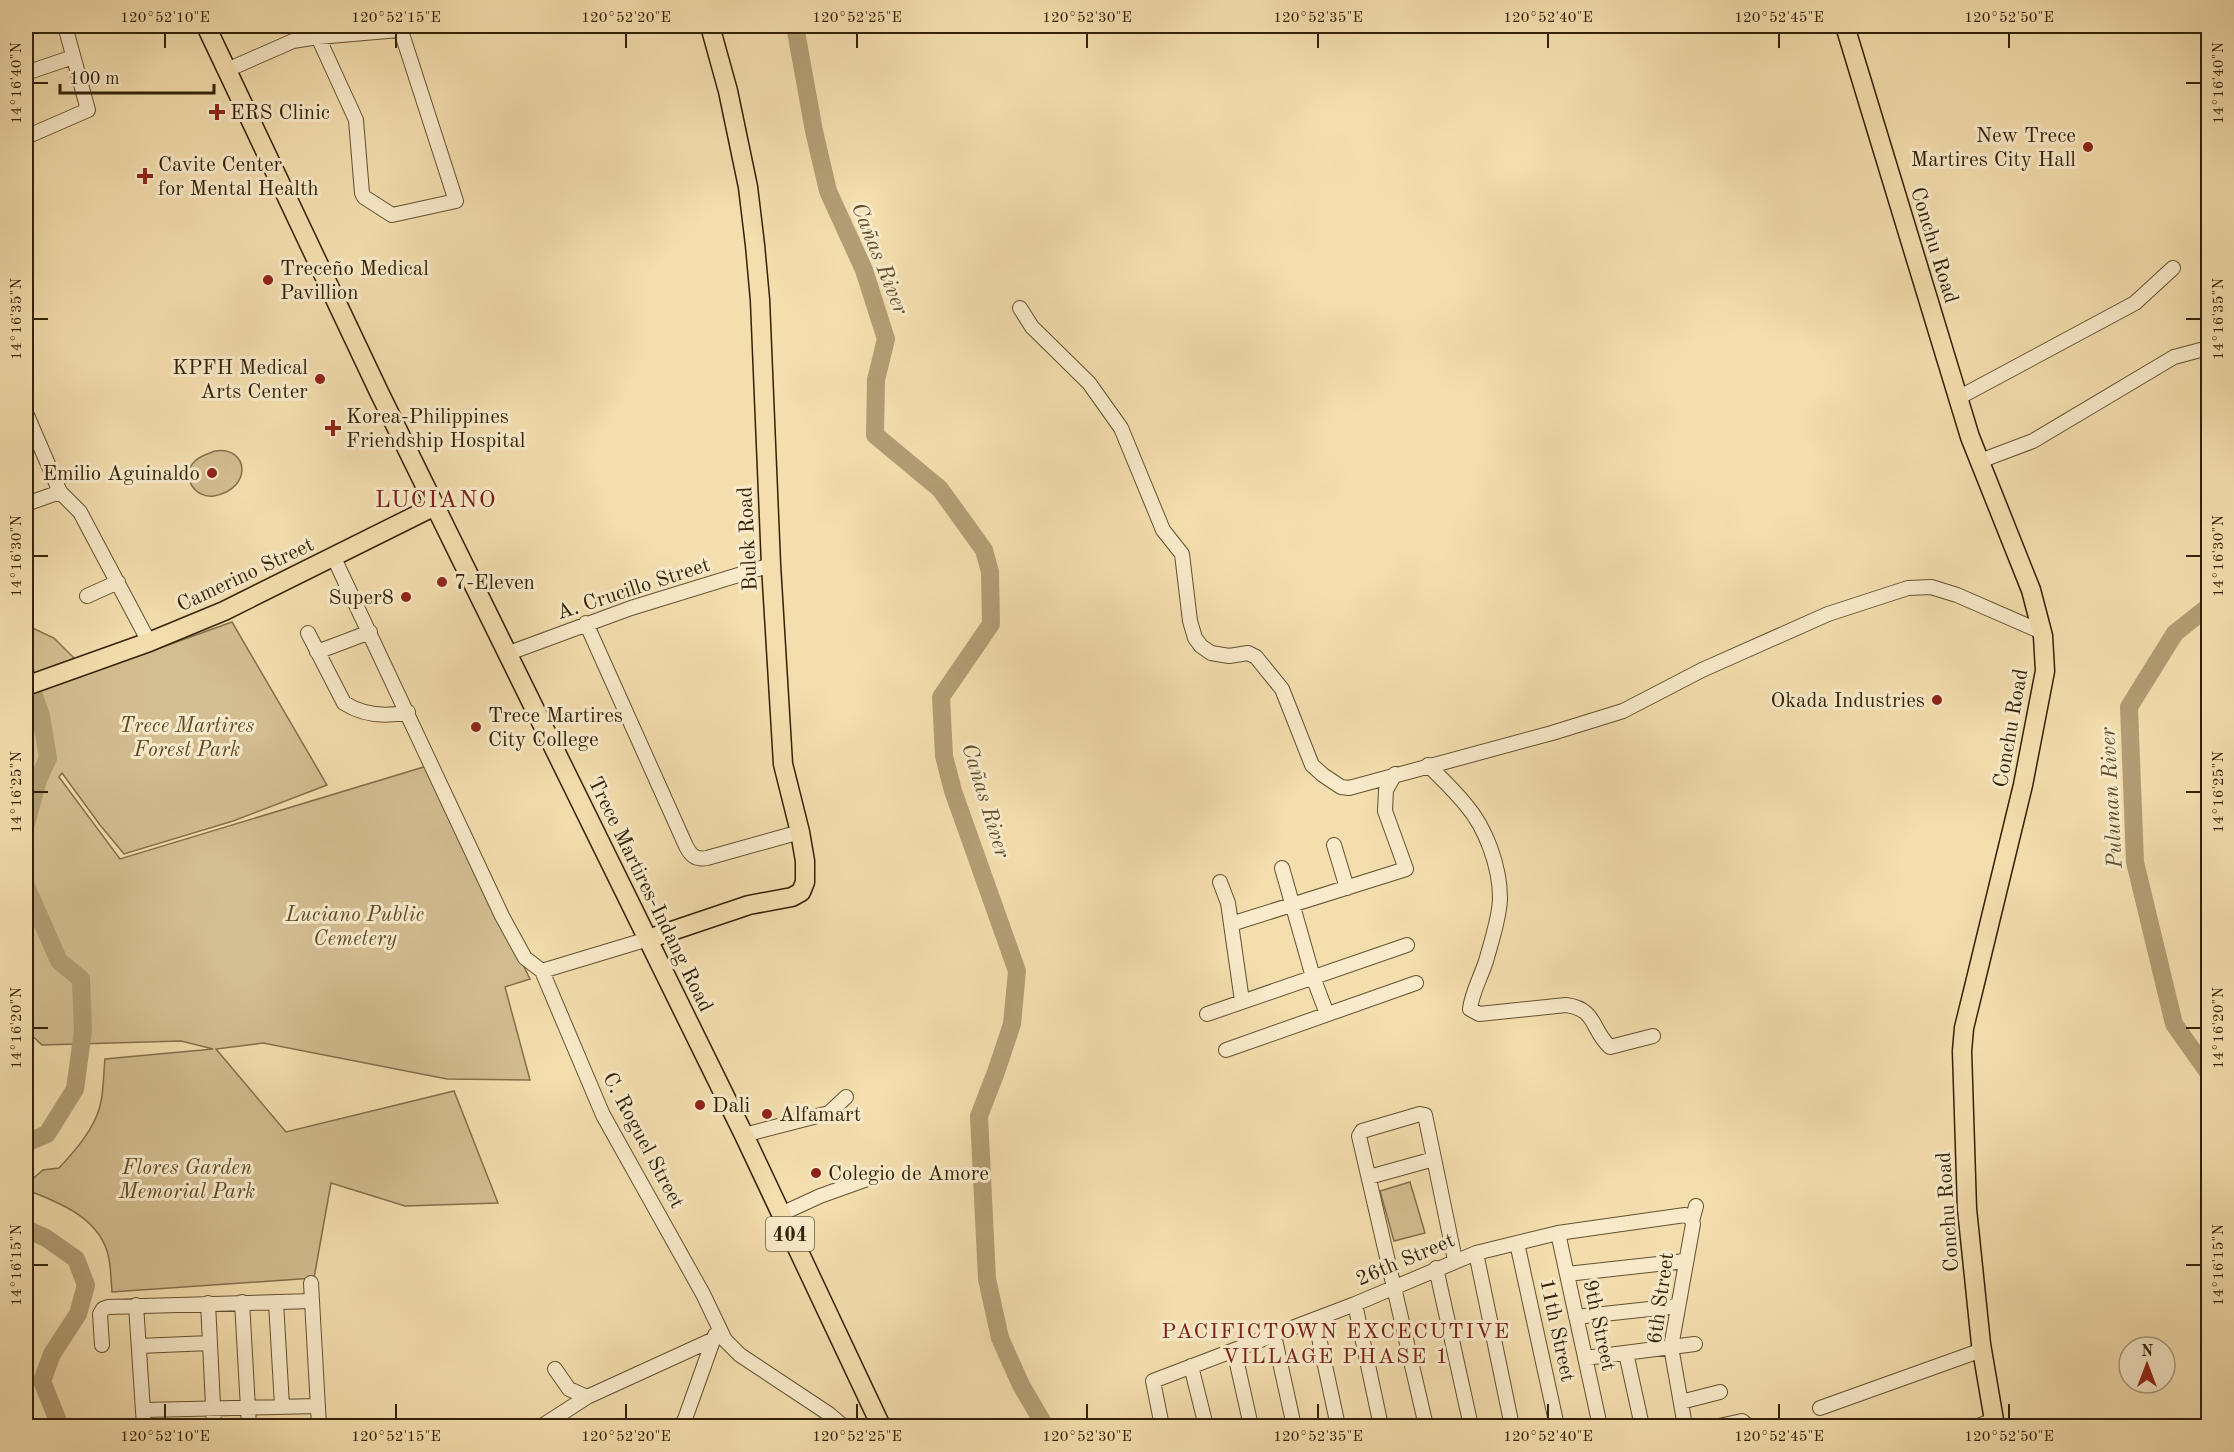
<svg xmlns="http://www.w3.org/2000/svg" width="2234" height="1452" viewBox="0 0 2234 1452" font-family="'Old Standard TT',serif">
<rect width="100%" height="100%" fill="#f4deae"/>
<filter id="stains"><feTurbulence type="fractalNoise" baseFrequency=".00333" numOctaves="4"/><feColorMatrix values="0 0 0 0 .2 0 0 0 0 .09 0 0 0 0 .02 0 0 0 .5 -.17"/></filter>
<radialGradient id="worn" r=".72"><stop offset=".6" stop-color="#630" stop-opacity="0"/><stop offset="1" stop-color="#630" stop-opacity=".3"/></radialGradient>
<path fill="#d3be91" stroke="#83704c" stroke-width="1.5" d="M215,451C249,446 253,489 214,496C195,499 180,476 194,462C199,456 207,454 215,451Z
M232,622L327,785L233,821L124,854L100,825L62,773L59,777L120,859L427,766L530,979L505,987L530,1080L447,1079L263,1043L216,1049L286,1132L454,1091L498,1203L405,1206L331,1183L314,1278L112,1292C111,1281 111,1270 109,1259C102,1220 63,1204 32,1192L29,1182L43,1170L59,1168C73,1153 89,1135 97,1115C104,1098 103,1078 105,1059L213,1049L181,1041L42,1045L26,1030V625L54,638L77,661L137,640L143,654Z
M1410,1182L1425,1233L1394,1241L1380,1191Z"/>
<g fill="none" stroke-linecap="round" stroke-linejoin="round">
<path stroke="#b29e75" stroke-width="18" d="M795,26L814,131L828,191L864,270L886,339L876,380L875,435L940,489L984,550L990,572L991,624L941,697L944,756L953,791L1017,971L1012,1024L996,1072L979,1116L987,1279L1000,1338L1021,1385L1045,1426
M2208,607L2175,633L2129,707L2135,862L2174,1024L2208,1072
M26,672L41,716L48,758L38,780L26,824
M26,886L59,961L81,979L83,1031L75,1089L47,1134L26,1143
M26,1229L46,1238L76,1259L86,1285L78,1314L52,1354L42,1381L60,1426"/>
<defs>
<path id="minor" d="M227,70L293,41L318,37L399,30L403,37L456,201L392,215L364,197L362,193L356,120L318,37
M26,73L73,57
M26,137L88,110L65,26
M1020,308L1032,327L1089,383L1121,428L1163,530L1182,554L1190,621L1195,638L1201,646L1211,653L1229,656L1248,653L1256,657L1282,689L1312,765L1323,775L1341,787L1349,788L1552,733L1623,711L1702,670L1828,614L1908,588L1931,587L1957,595L2042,632
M1958,398L2135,303L2173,268
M26,413L60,492L80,512L149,642
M1980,461L2033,441L2174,357L2208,348
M26,504L60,492
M334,558L502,916L525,958L542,971L603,1115L703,1294L725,1340L740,1355L829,1414L843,1426
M87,596L118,582
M586,623L686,846C691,856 696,860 707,858L800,832
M308,633L344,703C363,715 386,717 408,712
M317,652L370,632
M509,653L631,608L771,565
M1428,765C1441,778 1454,790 1466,805C1486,828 1500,867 1500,898C1500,916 1491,943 1486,961C1481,977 1472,992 1470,1009L1479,1014L1566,1005C1597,1009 1591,1030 1610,1047L1653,1036
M1334,845L1347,888
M1282,868L1313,977L1327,1014
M1220,882L1228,903L1242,1001
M1231,924L1406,869L1385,811L1386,790L1395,774
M542,971L648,939
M1207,1014L1407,945
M1226,1050L1416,983
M744,1135L829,1113L846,1097
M1369,1177L1434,1159
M781,1214L820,1196L876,1176
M1692,1221L1696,1206
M1558,1233L1600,1426
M1517,1243L1557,1426
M1476,1253L1512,1426
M1436,1268L1471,1426
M1567,1274L1685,1261
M311,1283L319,1426
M242,1302L249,1426
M276,1302L282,1406
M208,1303L214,1426
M1355,1304L1381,1426
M136,1305L144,1426
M1576,1317L1677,1306
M1315,1319L1338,1426
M1274,1335L1294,1426
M102,1345L100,1314L103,1309L108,1307L312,1301
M139,1346L210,1343
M1234,1350L1251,1426
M1626,1353L1642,1426
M1585,1358L1695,1344
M1191,1366L1206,1426
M555,1369L569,1389L587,1397
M1681,1402L1720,1392
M1820,1408L1982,1350
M143,1410L318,1406
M542,1426L587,1397L714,1339
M681,1426L685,1419L715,1335
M1162,1426L1153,1381L1355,1304L1476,1253L1558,1233L1685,1215L1691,1218L1693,1224L1671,1347L1685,1426
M1426,1426L1359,1136L1362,1131L1420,1114L1425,1115L1455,1260
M1719,1426L1742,1421L1748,1426
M1978,1426L1994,1420"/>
<path id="major" d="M206,26L379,392L744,1135L881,1426
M1845,26L1970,437L2031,590L2043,636L2045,671L2023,785L1975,983L1964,1028L1962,1051L1967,1209L1981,1344L1995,1426
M26,686L149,642L224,611L435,506
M648,939L749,905L792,897L801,892L805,882V861L800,832L783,764L771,565L760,300L755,245L748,187L728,91L710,26"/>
</defs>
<use href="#minor" stroke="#635130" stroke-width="16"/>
<use href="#major" stroke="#332206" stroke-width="21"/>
<use href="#minor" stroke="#f8eaca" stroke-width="14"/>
<use href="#major" stroke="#f4deae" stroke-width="18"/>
</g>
<path fill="none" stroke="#332206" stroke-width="2" d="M165,33V48M396,33V48M626,33V48M857,33V48M1087,33V48M1318,33V48M1548,33V48M1779,33V48M2009,33V48M33,83H48M2186,83H2201M33,319H48M2186,319H2201M33,556H48M2186,556H2201M33,792H48M2186,792H2201M33,1028H48M2186,1028H2201M33,1265H48M2186,1265H2201M165,1404V1419M396,1404V1419M626,1404V1419M857,1404V1419M1087,1404V1419M1318,1404V1419M1548,1404V1419M1779,1404V1419M2009,1404V1419"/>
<g fill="#8f2418" stroke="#f8eaca" stroke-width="2">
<path d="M214 103h6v6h6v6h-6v6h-6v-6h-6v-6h6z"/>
<circle cx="2088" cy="147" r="6"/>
<path d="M142 167h6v6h6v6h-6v6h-6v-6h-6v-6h6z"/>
<circle cx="268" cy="280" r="6"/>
<circle cx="320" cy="379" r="6"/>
<path d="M330 419h6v6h6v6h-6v6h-6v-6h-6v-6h6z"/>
<circle cx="212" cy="473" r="6"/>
<circle cx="442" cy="582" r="6"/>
<circle cx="406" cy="597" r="6"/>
<circle cx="1937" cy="700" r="6"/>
<circle cx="476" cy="727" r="6"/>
<circle cx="700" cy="1105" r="6"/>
<circle cx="767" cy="1114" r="6"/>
<circle cx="816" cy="1173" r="6"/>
</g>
<g text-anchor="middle" stroke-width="6" stroke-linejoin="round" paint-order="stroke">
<rect fill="#f8eaca" stroke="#6e5e41" stroke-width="1.5" x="766" y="1217" width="48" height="34" rx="4.5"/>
<g font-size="20" font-weight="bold" fill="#332206">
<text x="790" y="1241">404</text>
</g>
<g font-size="21" fill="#332206" stroke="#f8eaca" text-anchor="start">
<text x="230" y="119">ERS Clinic</text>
<text x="2076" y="142" text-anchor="end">New Trece<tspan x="2076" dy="24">Martires City Hall</tspan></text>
<text x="158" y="171">Cavite Center<tspan x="158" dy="24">for Mental Health</tspan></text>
<text x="280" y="275">Treceño Medical<tspan x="280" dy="24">Pavillion</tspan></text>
<text x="308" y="374" text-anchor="end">KPFH Medical<tspan x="308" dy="24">Arts Center</tspan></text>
<text x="346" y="423">Korea-Philippines<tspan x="346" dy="24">Friendship Hospital</tspan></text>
<text x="200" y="480" text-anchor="end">Emilio Aguinaldo</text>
<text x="454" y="589">7-Eleven</text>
<text x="394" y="604" text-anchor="end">Super8</text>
<text x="1925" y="707" text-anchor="end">Okada Industries</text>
<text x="488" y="722">Trece Martires<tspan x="488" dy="24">City College</tspan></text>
<text x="712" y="1112">Dali</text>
<text x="779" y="1121">Alfamart</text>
<text x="828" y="1180">Colegio de Amore</text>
</g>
<g font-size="21" fill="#332206" stroke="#f8eaca">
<text transform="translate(1935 245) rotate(73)" y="7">Conchu Road</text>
<text transform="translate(747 539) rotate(-93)" y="7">Bulek Road</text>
<text transform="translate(245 574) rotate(-25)" y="7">Camerino Street</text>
<text transform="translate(633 588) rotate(-18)" y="7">A. Crucillo Street</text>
<text transform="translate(2010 728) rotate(-80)" y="7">Conchu Road</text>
<text transform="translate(651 894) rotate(64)" y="7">Trece Martires-Indang Road</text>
<text transform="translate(644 1140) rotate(62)" y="7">C. Roguel Street</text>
<text transform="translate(1947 1212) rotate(-94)" y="7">Conchu Road</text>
<text transform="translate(1405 1259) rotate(-23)" y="7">26th Street</text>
<text transform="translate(1660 1298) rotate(-82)" y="7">6th Street</text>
<text transform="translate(1600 1325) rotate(78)" y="7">9th Street</text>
<text transform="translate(1558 1330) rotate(78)" y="7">11th Street</text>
</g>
<g font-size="21" font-style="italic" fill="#5b4929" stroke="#f8eaca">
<text x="187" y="732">Trece Martires<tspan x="187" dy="24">Forest Park</tspan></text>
<text x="355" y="921">Luciano Public<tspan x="355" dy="24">Cemetery</tspan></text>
<text x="187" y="1174">Flores Garden<tspan x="187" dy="24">Memorial Park</tspan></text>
</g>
<g font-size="22" font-style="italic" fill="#5f4d2d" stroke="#f8eaca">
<text transform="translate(881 258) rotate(68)" y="8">Cañas River</text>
<text transform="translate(2110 798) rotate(-93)" y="8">Pulunan River</text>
<text transform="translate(987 800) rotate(73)" y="8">Cañas River</text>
</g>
<g font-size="22" letter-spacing="1.5" fill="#7a1f14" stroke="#f8eaca">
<text x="1336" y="1338">PACIFICTOWN EXCECUTIVE<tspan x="1336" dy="25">VILLAGE PHASE 1</tspan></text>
</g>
<g font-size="24" letter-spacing="1.5" fill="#7a1f14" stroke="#f8eaca">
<text x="436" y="507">LUCIANO</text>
</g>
</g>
<rect width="2234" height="1452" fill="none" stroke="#f4deae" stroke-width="66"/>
<g transform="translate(2147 1365)"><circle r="28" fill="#f8eaca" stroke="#a99a7c" stroke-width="1.5"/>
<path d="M0-4.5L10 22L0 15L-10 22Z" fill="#8f2418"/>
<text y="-9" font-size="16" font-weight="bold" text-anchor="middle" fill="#332206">N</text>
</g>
<path d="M60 84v9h154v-9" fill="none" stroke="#332206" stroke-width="3"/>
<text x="69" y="84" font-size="18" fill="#332206" stroke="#f8eaca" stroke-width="4.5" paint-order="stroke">100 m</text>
<rect x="33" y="33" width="2168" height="1386" fill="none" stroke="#332206" stroke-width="2"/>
<g font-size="15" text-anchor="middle" fill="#332206">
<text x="165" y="22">120°52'10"E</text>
<text x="396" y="22">120°52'15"E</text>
<text x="626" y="22">120°52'20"E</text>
<text x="857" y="22">120°52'25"E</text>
<text x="1087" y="22">120°52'30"E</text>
<text x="1318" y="22">120°52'35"E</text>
<text x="1548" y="22">120°52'40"E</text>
<text x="1779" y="22">120°52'45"E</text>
<text x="2009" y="22">120°52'50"E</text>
<text transform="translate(16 83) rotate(-90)" y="5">14°16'40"N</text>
<text transform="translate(2218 83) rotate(-90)" y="5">14°16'40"N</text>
<text transform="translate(16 319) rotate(-90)" y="5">14°16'35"N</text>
<text transform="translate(2218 319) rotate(-90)" y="5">14°16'35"N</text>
<text transform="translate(16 556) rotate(-90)" y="5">14°16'30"N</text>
<text transform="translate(2218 556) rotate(-90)" y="5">14°16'30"N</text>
<text transform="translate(16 792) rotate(-90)" y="5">14°16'25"N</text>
<text transform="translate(2218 792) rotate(-90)" y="5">14°16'25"N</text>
<text transform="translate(16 1028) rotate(-90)" y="5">14°16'20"N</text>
<text transform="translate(2218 1028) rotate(-90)" y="5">14°16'20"N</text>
<text transform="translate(16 1265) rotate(-90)" y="5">14°16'15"N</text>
<text transform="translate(2218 1265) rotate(-90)" y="5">14°16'15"N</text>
<text x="165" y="1441">120°52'10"E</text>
<text x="396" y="1441">120°52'15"E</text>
<text x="626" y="1441">120°52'20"E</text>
<text x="857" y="1441">120°52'25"E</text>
<text x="1087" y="1441">120°52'30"E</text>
<text x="1318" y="1441">120°52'35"E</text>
<text x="1548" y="1441">120°52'40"E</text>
<text x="1779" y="1441">120°52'45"E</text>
<text x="2009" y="1441">120°52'50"E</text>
</g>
<rect width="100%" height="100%" filter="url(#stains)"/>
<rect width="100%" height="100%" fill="url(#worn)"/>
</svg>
